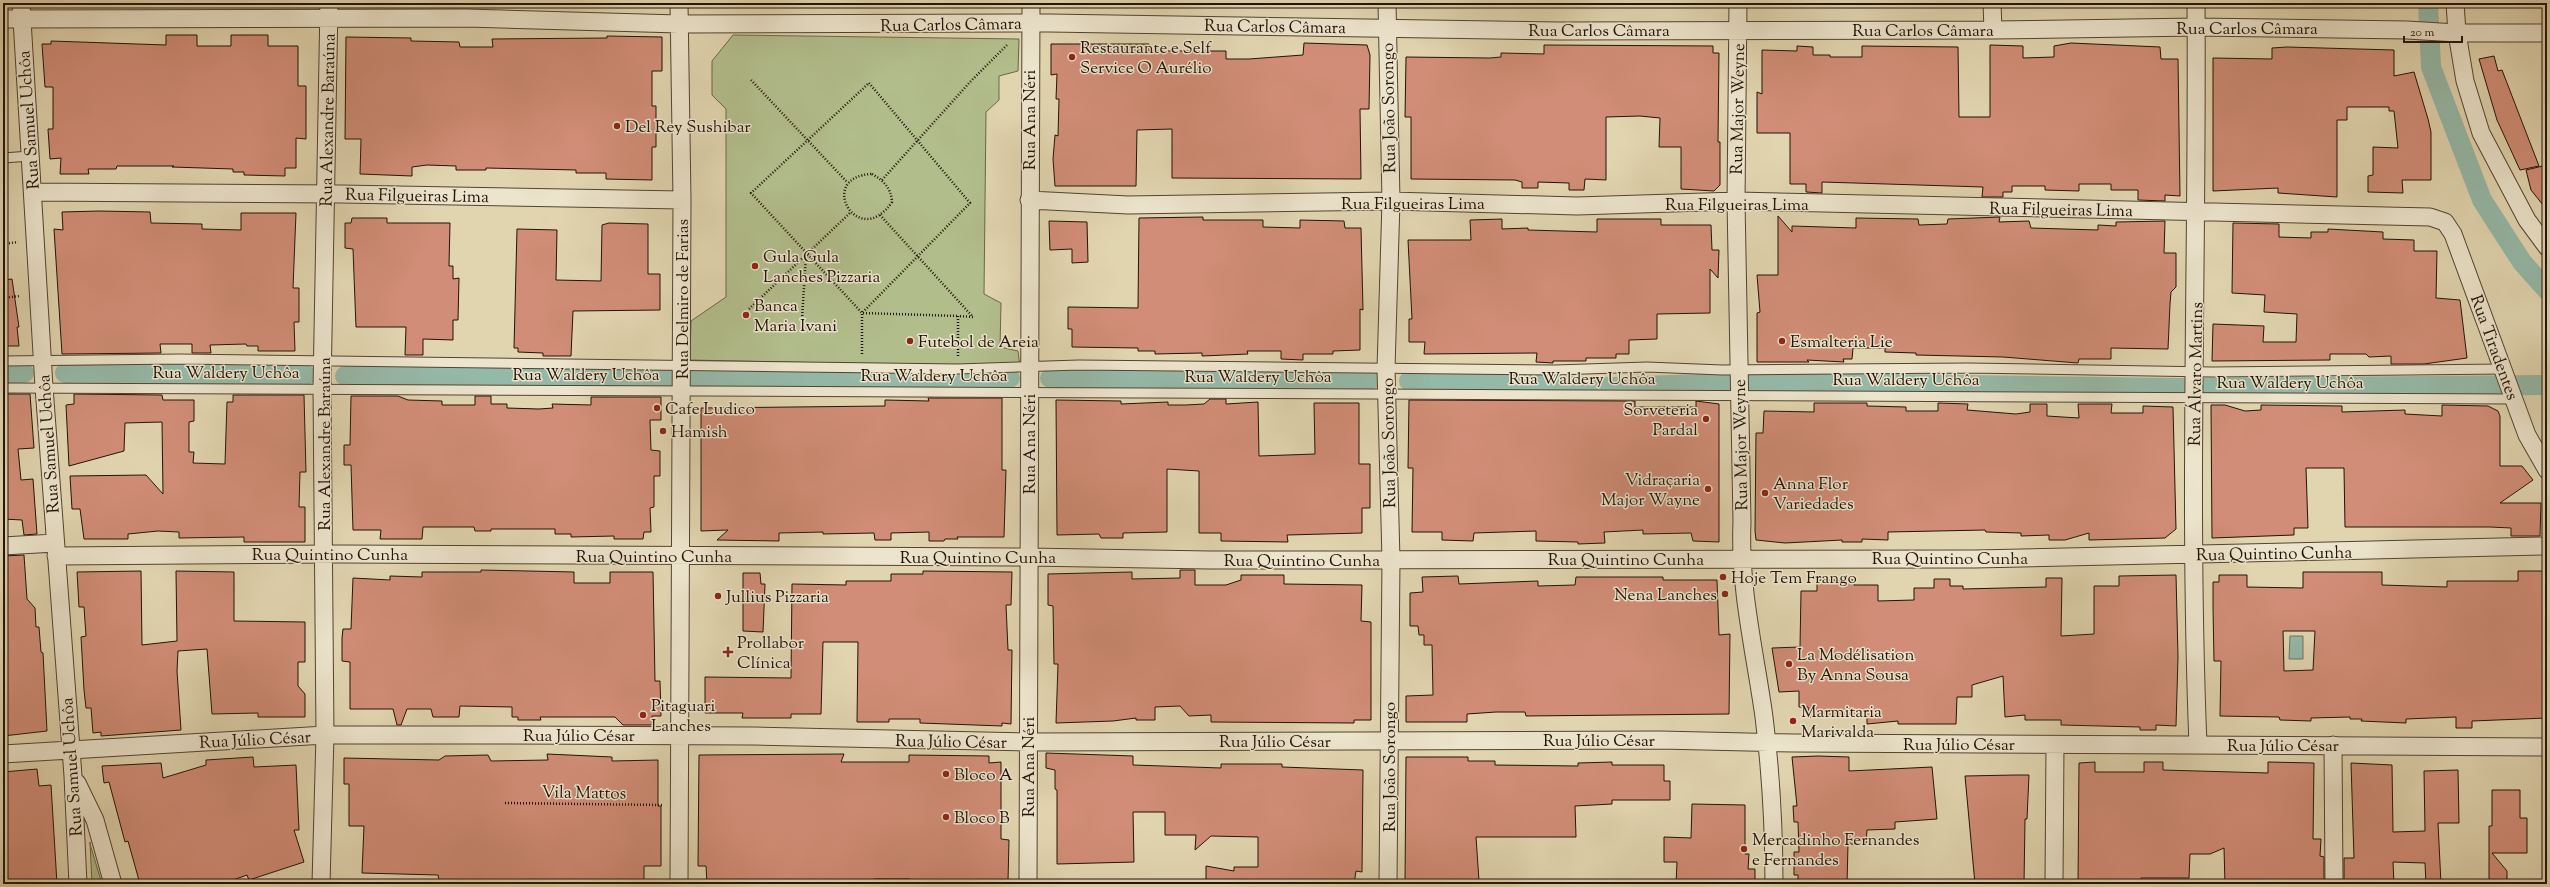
<svg xmlns="http://www.w3.org/2000/svg" width="2550" height="887" viewBox="0 0 2550 887" font-family="'Sorts Mill Goudy',serif">
<rect width="100%" height="100%" fill="#e1d5b0"/>
<filter id="stains"><feTurbulence type="fractalNoise" baseFrequency=".005" numOctaves="4"/><feColorMatrix values="0 0 0 0 .2 0 0 0 0 .09 0 0 0 0 .02 0 0 0 .5 -.17"/></filter>
<radialGradient id="worn" r=".72"><stop offset=".6" stop-color="#630" stop-opacity="0"/><stop offset="1" stop-color="#630" stop-opacity=".3"/></radialGradient>
<path fill="#b2bd8c" stroke="#6a6849" d="M733,35L1019,39L1018,71L999,76V100L986,112L984,294L1001,303L1000,347L1018,351L1020,367L690,360L691,321L726,297V109L712,95V61Z
M90,842V844L102,884H92Z"/>
<path fill="#95b9a8" stroke="#677767" d="M2290,636H2303V659H2289Z"/>
<g fill="none" stroke-linecap="round" stroke-linejoin="round">
<path stroke="#95b9a8" stroke-width="20" d="M2428,3L2431,67L2482,200L2522,262L2547,290
M65,373L306,375
M3,374L24,373
M345,376L1010,378
M1050,378L1370,380
M1409,381L1613,387L1757,382L2178,388L2547,385"/>
</g>
<path fill="#d18d77" stroke="#221306" fill-rule="evenodd" d="M166,35H197V46H231V35H268V46H298V86H306V139L296,138V168H285V176L244,175V172H233V169L172,167L174,166H117L116,169H88L89,174H60L61,158L50,159L48,129H53V87H45L42,44H51V41L166,45Z
M607,36L662,37V71H652V106H656V147H652V180L606,179V173H576V170L486,168V170H456V166L427,165L412,167V176L360,174L361,139H345L346,37L411,38V41L459,42L460,47H493L492,39L607,38Z
M1304,43L1367,45L1370,55L1369,109H1360L1361,179L1172,178V129L1137,130L1136,186H1055L1053,159L1055,135L1058,136L1059,99H1056L1057,74L1051,75V44H1149V51H1226V59H1249L1303,55Z
M2071,43L2160,47L2161,59H2178L2180,196L2165,195V201L2138,200V190H2111V184H2079V191L2045,190V186H2012V192H2003V197H1982L1983,187L1822,182V193L1806,192V184H1790V133H1757V92L1762,94V50L1797,51V46L1813,47V55H1830V57H1862V46L1958,47L1959,117H1990V45L2023,46V58L2054,57V46Z
M1544,45L1713,46V53H1719L1718,142H1720V185L1714,191L1681,189V147H1659L1660,118L1640,116L1606,117V180L1585,179L1584,190H1569V183L1538,182V188H1522V182L1515,180L1411,179V117H1405L1406,57L1490,58L1501,57V53L1544,54Z
M2287,47L2394,50V76L2414,72L2428,119L2431,132V180H2402L2403,193L2368,192V176L2373,175V147L2398,148L2394,111H2389V107H2347V120H2337V197L2278,193V188L2213,191V58L2272,59V48Z
M2494,56L2498,71L2502,70L2539,166L2520,170L2497,120L2479,59Z
M2547,165V210L2531,190L2526,170Z
M99,211L150,212L151,223L202,224V229L241,230V213H296L293,288H299V322H294L295,351H258V346H247L246,344L210,345L211,353H192V344H160L161,353L62,354L54,229L63,230L62,212Z
M1778,216L1792,232V226L1856,228V218L1918,219L1919,225L1947,224L1948,219L2000,217L1999,222L2029,221L2031,228L2098,230V225L2116,226V222L2165,221L2164,253H2176V287L2171,292L2170,304L2168,349L2111,348V359H2079L2078,363L2003,357L1916,355V353L1885,352V348H1853L1852,359H1843L1844,362L1807,360L1809,362H1757V313L1760,312L1757,275H1778Z
M1203,217V220H1263V227L1300,228V220L1344,221L1345,228H1361L1363,310L1360,309V350L1333,351V354H1303V360L1281,359V351H1247L1248,354L1202,356V353L1155,354V351H1138V348L1072,347V329H1068V307L1138,308L1139,218Z
M352,218H387V223H450L449,266H453V279L459,278L458,320H453V340L423,339V355H405L406,327H356L353,249L345,248V223H351Z
M1502,219V229L1528,228V230L1597,232V219H1661V225H1711L1712,250H1719L1718,278L1710,269V313L1657,314V339L1629,340V354H1616V358H1586V361H1553V363L1536,362L1537,353L1424,354L1425,342H1409V319H1412L1408,240H1471L1470,220Z
M1049,221L1087,222L1088,262L1072,263V249L1050,250Z
M609,223L648,224V274H660V310L573,311L571,356H543V353L518,352V348H514L517,229L557,230L556,280L601,281L602,225Z
M2233,223L2279,224V237L2311,238V232H2328V229L2383,232V239L2414,240V251H2437L2436,298L2460,300L2467,358L2424,364H2391V356L2369,357L2366,354H2330V360L2212,361L2213,324L2264,326L2263,342H2296L2297,314L2264,312L2265,295L2232,293Z
M12,279L19,327H17L19,346H3V280Z
M3,394H30L34,448L18,449L21,480L33,479L37,534L24,535L22,520L3,519Z
M74,394L162,395L163,400H194V421L189,422V452H194L193,463L225,464L227,402H233V395H304L306,472H300L299,507H305V542H244V537L179,538V532L158,531L128,534V539H84L80,509H72L70,476L146,475L163,494L162,422L125,423L124,451L69,466L66,405L74,404Z
M351,396H398L408,400L442,401V405H475V396H491V404H507V408L539,409L553,408L552,404L591,405V397H661V420H650L651,450L660,451V476H654V507L650,508L651,532H644L643,539H614V536L571,537V534H555V529H491V531H475L474,527H423L422,539H380L381,530H353L351,465H344V445H350Z
M928,398H1002V470H1006L1004,537H957L958,539H945L944,541H929V532L891,533V540H875L874,533L823,534V532L779,533V541L717,540L728,530L701,531V408L885,406V400L929,401Z
M1210,399H1226V404L1258,402L1259,456L1315,454L1314,403H1359V464H1370V508H1362V533L1287,535L1288,542L1221,541V533H1199V471L1167,469V532L1123,533V538H1101L1099,534L1057,535L1056,400L1121,401V404L1168,402V405H1186L1204,404Z
M1409,400L1635,401V407H1696V401L1719,404V542L1693,541L1691,533L1643,534V530L1604,532L1605,543L1578,544V542L1536,541V531L1474,533L1473,541L1442,540V532H1412L1413,468H1408Z
M1814,403H1867V406L1906,407V411H1938V403L1968,404L1967,410L2016,414L2030,412V404H2047V416L2079,418L2078,404H2112L2111,413H2143V406L2173,407L2176,529L2165,538L2089,540V533L2065,540H2049V535L2021,536V533L1986,532L1985,530L1888,532V540L1862,539V542H1842V540L1785,543L1756,540L1755,531L1756,433H1763L1764,411L1814,412Z
M2211,405H2225L2245,411L2261,410V405L2342,406V412L2405,410V414L2442,416V405L2488,406L2498,411L2500,416V466H2522L2533,480L2500,503H2541L2540,536H2511V528L2490,527H2345L2344,468H2306L2308,528H2294V535L2212,538Z
M24,555L27,599L35,608L36,627H39L41,652L43,653L47,731L3,736V556Z
M481,570L574,572V583H610V572H653L655,681H660L661,716H652V725H623L615,717H540L541,720H518V717H512V707L460,706L459,717H433L431,709H407L401,725H397L393,709H350V662L342,661V638L343,629H351L353,578L390,580V576L422,577V572H481Z
M1180,570H1195V585H1226L1241,580V575H1284V584L1362,585L1361,621L1371,622V720H1354V723L1211,722V715L1189,716L1180,706L1155,707V720H1136V718L1113,721L1056,723L1058,664H1054L1053,606L1048,605V574L1132,572V579L1180,578Z
M141,571L142,645L177,641L176,571L234,572V621L305,622V662H298V686L305,694V717H258V713L212,714L207,649L178,651L177,671L181,730L101,736V732L93,733L91,708H86L84,690L81,637L86,636L84,607H79L77,572Z
M923,571L1012,572L1011,605H1006L1008,650H1012L1011,724L1002,723V726L920,723V719H889V722H857L858,642H823L821,714H791V718H742L743,713H705V677L791,678L792,584L846,585V581H891V574H923Z
M2518,571H2547V718L2472,721V728H2456V717L2406,719V723L2361,721L2362,719H2350V717L2311,718V721L2280,720L2279,717L2220,716L2221,661H2214L2213,607V582H2219V575H2247V587L2303,588V572H2382V585L2447,587V581H2518ZM2283,631H2315L2313,670L2284,671Z
M743,573H760L761,584H765L763,632L743,631Z
M2176,575L2178,657L2176,726L2156,725V730H2140V727L2061,725V720H2025V715L2005,717L2003,676L1972,685V697H1957L1956,724H1898V721L1867,724V715L1809,717L1808,707H1799V691L1779,692L1772,648L1800,647L1801,591H1817V580H1854V585H1878V601L1914,600V588H1934V579H1950V586H1963V589L2046,587V578H2062L2061,636L2094,634V586H2119V576Z
M1458,576L1459,584L1538,581V586L1575,585L1576,577H1663V580H1717L1719,635L1730,634L1729,714L1526,716L1525,712H1496L1467,714V722H1406V696L1433,695L1432,645H1424V635H1419L1418,626H1410V593L1423,592L1422,577Z
M1046,753L1133,756V765L1221,768V764H1282V767L1363,770L1362,872L1356,871L1354,884H1206V866L1234,871V867H1258V837L1211,836L1195,850L1196,835H1165V812H1133L1134,862L1057,864V790L1055,789V770L1046,768Z
M547,754L612,757V761L658,760V806H661V866H644V882L440,884L438,875L362,873L364,826H349V784H344V758L439,760L445,756L488,755L491,761L548,760Z
M844,754L841,762H909V755L989,756V763L1001,762V839L1009,840L1008,881H994V884H910V879H874V884H707L706,866H698L699,755Z
M1818,756L1849,757V771L1932,767L1937,819L1895,822V829L1867,830L1866,844H1848L1847,884H1798V875H1794V852H1799L1798,822H1794L1793,806H1797L1792,757Z
M253,757L254,767L296,765L299,830H294L304,862L249,880L247,875L222,884H140L128,841L125,842L109,782L104,783L102,766L161,763L163,778L206,765V760Z
M1406,757H1468V761H1495V765L1578,766V763L1612,762V765H1664V781H1670V800H1612V804L1575,806L1576,837H1476L1479,881H1456V884H1405Z
M2095,762V772H2144V762H2163V770L2268,773V762L2314,763L2313,839H2321L2320,856L2324,857V884H2225L2224,848L2210,854H2190L2189,878H2141V884H2078L2079,763Z
M2351,763L2392,765L2393,832L2425,831L2424,771L2458,770L2459,823H2438L2441,884H2426L2425,863L2393,862L2394,884H2344V858H2354Z
M37,769L39,786L51,785L57,884H3V772Z
M2015,775H2029L2027,819H2025L2024,884H1975L1965,776Z
M2492,790H2520V818H2527V853H2492L2507,871V884H2489V826H2492Z
M1692,804L1745,805V854H1749L1748,869H1755V884H1676L1677,862H1664V837L1691,838Z"/>
<g fill="none" stroke-linecap="round" stroke-linejoin="round">
<defs>
<path id="lane" d="M3,158L30,156
M3,361L180,359L958,369L1079,365L1555,370L1647,367L1722,370L1968,368L2212,372L2504,369
M3,388L2514,399"/>
<path id="street" d="M21,3L44,387L73,776L78,884
M679,3L682,200L679,884
M1387,3L1391,201L1386,369L1391,560L1388,884
M1738,3L1736,201L1742,522C1739,588 1755,652 1764,717C1771,774 1774,827 1774,884
M1992,3L1993,30
M2196,3C2198,250 2188,498 2198,745
M2455,3L2457,33L2465,81L2481,133L2527,220L2547,247
M3,19L466,18L679,24L1049,23L1560,31L1993,30L2196,27L2407,30L2457,33H2547
M33,192L341,194L682,200
M1029,200L1128,205L1391,201L1577,206L1736,201L2430,217L2445,222L2453,234L2527,435L2547,470
M3,546L55,543
M56,556L339,554L1028,557L1210,560L1975,559L2547,546
M2333,745L2334,884
M3,754L325,735H497L754,736L1028,742L1660,740L1794,743L2547,747
M77,783L95,820L113,884
M321,884L325,735L322,389L329,3
M1028,884L1031,3
M2054,884L2055,745"/>
</defs>
<use href="#lane" stroke="#524430" stroke-width="11"/>
<use href="#street" stroke="#524430" stroke-width="19"/>
<path stroke="#221306" stroke-width="2.5" stroke-dasharray="1 2" stroke-linecap="butt" d="M751,80L847,182
M869,83L970,203L862,313L751,193Z
M872,174C884,181 891,188 892,202C858,252 815,176 872,174Z
M882,180L970,82L1007,45
M880,215L973,317
M3,244L18,242
M3,298L20,296
M749,309L851,212
M802,319L806,255
M862,354V313L958,316
M958,356V316L973,317
M505,803L662,805"/>
<use href="#lane" stroke="#ece4cc" stroke-width="9"/>
<use href="#street" stroke="#ece4cc" stroke-width="17"/>
</g>
<g fill="#8f2418" stroke="#ece4cc" stroke-width="1.5">
<circle cx="1072" cy="57" r="4"/>
<circle cx="617" cy="126" r="4"/>
<circle cx="755" cy="266" r="4"/>
<circle cx="746" cy="315" r="4"/>
<circle cx="910" cy="341" r="4"/>
<circle cx="1782" cy="341" r="4"/>
<circle cx="657" cy="408" r="4"/>
<circle cx="1706" cy="419" r="4"/>
<circle cx="663" cy="431" r="4"/>
<circle cx="1708" cy="489" r="4"/>
<circle cx="1765" cy="493" r="4"/>
<circle cx="1723" cy="577" r="4"/>
<circle cx="1725" cy="594" r="4"/>
<circle cx="718" cy="596" r="4"/>
<path d="M726 646h4v4h4v4h-4v4h-4v-4h-4v-4h4z"/>
<circle cx="1789" cy="664" r="4"/>
<circle cx="643" cy="715" r="4"/>
<circle cx="1793" cy="721" r="4"/>
<circle cx="946" cy="774" r="4"/>
<circle cx="946" cy="817" r="4"/>
<circle cx="1744" cy="849" r="4"/>
</g>
<g text-anchor="middle" stroke-width="3" stroke-linejoin="round" paint-order="stroke">
<g font-size="17" fill="#221306" stroke="#ece4cc">
<text transform="translate(951 24) rotate(-1)" y="6">Rua Carlos Câmara</text>
<text transform="translate(1275 26) rotate(1)" y="6">Rua Carlos Câmara</text>
<text x="2247" y="34">Rua Carlos Câmara</text>
<text x="1599" y="36">Rua Carlos Câmara</text>
<text x="1923" y="36">Rua Carlos Câmara</text>
<text transform="translate(1388 108) rotate(-91)" y="6">Rua João Sorongo</text>
<text transform="translate(1737 109) rotate(-89)" y="6">Rua Major Weyne</text>
<text transform="translate(28 120) rotate(-94)" y="6">Rua Samuel Uchôa</text>
<text transform="translate(327 120) rotate(-89)" y="6">Rua Alexandre Baraúna</text>
<text transform="translate(1029 120) rotate(-90)" y="6">Rua Ana Néri</text>
<text transform="translate(417 195) rotate(1)" y="6">Rua Filgueiras Lima</text>
<text x="1413" y="209">Rua Filgueiras Lima</text>
<text x="1737" y="210">Rua Filgueiras Lima</text>
<text transform="translate(2061 209) rotate(1)" y="6">Rua Filgueiras Lima</text>
<text transform="translate(682 299) rotate(-90)" y="6">Rua Delmiro de Farias</text>
<text transform="translate(2495 347) rotate(70)" y="6">Rua Tiradentes</text>
<text x="226" y="378">Rua Waldery Uchôa</text>
<text x="586" y="380">Rua Waldery Uchôa</text>
<text transform="translate(2195 374) rotate(-89)" y="6">Rua Álvaro Martins</text>
<text x="934" y="381">Rua Waldery Uchôa</text>
<text x="1258" y="382">Rua Waldery Uchôa</text>
<text x="1582" y="384">Rua Waldery Uchôa</text>
<text x="1906" y="385">Rua Waldery Uchôa</text>
<text x="2290" y="388">Rua Waldery Uchôa</text>
<text transform="translate(1388 443) rotate(-91)" y="6">Rua João Sorongo</text>
<text transform="translate(48 444) rotate(-94)" y="6">Rua Samuel Uchôa</text>
<text transform="translate(324 444) rotate(-90)" y="6">Rua Alexandre Baraúna</text>
<text transform="translate(1029 444) rotate(-90)" y="6">Rua Ana Néri</text>
<text transform="translate(1740 445) rotate(-91)" y="6">Rua Major Weyne</text>
<text transform="translate(2274 553) rotate(-1)" y="6">Rua Quintino Cunha</text>
<text x="330" y="560">Rua Quintino Cunha</text>
<text x="654" y="562">Rua Quintino Cunha</text>
<text x="978" y="563">Rua Quintino Cunha</text>
<text x="1950" y="564">Rua Quintino Cunha</text>
<text x="1626" y="565">Rua Quintino Cunha</text>
<text x="1302" y="566">Rua Quintino Cunha</text>
<text x="579" y="741">Rua Júlio César</text>
<text transform="translate(255 739) rotate(-3)" y="6">Rua Júlio César</text>
<text x="1599" y="746">Rua Júlio César</text>
<text transform="translate(951 741) rotate(1)" y="6">Rua Júlio César</text>
<text x="1275" y="747">Rua Júlio César</text>
<text x="1959" y="750">Rua Júlio César</text>
<text x="2283" y="751">Rua Júlio César</text>
<text transform="translate(71 767) rotate(-94)" y="6">Rua Samuel Uchôa</text>
<text transform="translate(1028 767) rotate(-90)" y="6">Rua Ana Néri</text>
<text transform="translate(1389 767) rotate(-90)" y="6">Rua João Sorongo</text>
<text transform="translate(584 792) rotate(1)" y="6">Vila Mattos</text>
</g>
<g font-size="17" fill="#221306" stroke="#ece4cc" text-anchor="start">
<text x="1080" y="53">Restaurante e Self<tspan x="1080" dy="20">Service O Aurélio</tspan></text>
<text x="625" y="132">Del Rey Sushibar</text>
<text x="763" y="262">Gula Gula<tspan x="763" dy="20">Lanches Pizzaria</tspan></text>
<text x="754" y="311">Banca<tspan x="754" dy="20">Maria Ivani</tspan></text>
<text x="918" y="347">Futebol de Areia</text>
<text x="1790" y="347">Esmalteria Lie</text>
<text x="665" y="414">Cafe Ludico</text>
<text x="1698" y="415" text-anchor="end">Sorveteria<tspan x="1698" dy="20">Pardal</tspan></text>
<text x="671" y="437">Hamish</text>
<text x="1700" y="485" text-anchor="end">Vidraçaria<tspan x="1700" dy="20">Major Wayne</tspan></text>
<text x="1773" y="489">Anna Flor<tspan x="1773" dy="20">Variedades</tspan></text>
<text x="1731" y="583">Hoje Tem Frango</text>
<text x="1717" y="600" text-anchor="end">Nena Lanches</text>
<text x="726" y="602">Jullius Pizzaria</text>
<text x="737" y="648">Prollabor<tspan x="737" dy="20">Clínica</tspan></text>
<text x="1797" y="660">La Modélisation<tspan x="1797" dy="20">By Anna Sousa</tspan></text>
<text x="651" y="711">Pitaguari<tspan x="651" dy="20">Lanches</tspan></text>
<text x="1801" y="717">Marmitaria<tspan x="1801" dy="20">Marivalda</tspan></text>
<text x="954" y="780">Bloco A</text>
<text x="954" y="823">Bloco B</text>
<text x="1752" y="845">Mercadinho Fernandes<tspan x="1752" dy="20">e Fernandes</tspan></text>
</g>
</g>
<rect width="2550" height="887" fill="none" stroke="#e1d5b0" stroke-width="16"/>
<rect x="4" y="4" width="2542" height="879" fill="none" stroke="#221306" stroke-width="2"/>
<rect x="8" y="8" width="2534" height="871" fill="none" stroke="#221306"/>
<path d="M2404 36v6h58v-6" fill="none" stroke="#221306" stroke-width="2"/>
<text x="2410" y="36" font-size="12" fill="#221306" stroke="#ece4cc" stroke-width="3" paint-order="stroke">20 m</text>
<rect width="100%" height="100%" filter="url(#stains)"/>
<rect width="100%" height="100%" fill="url(#worn)"/>
</svg>
